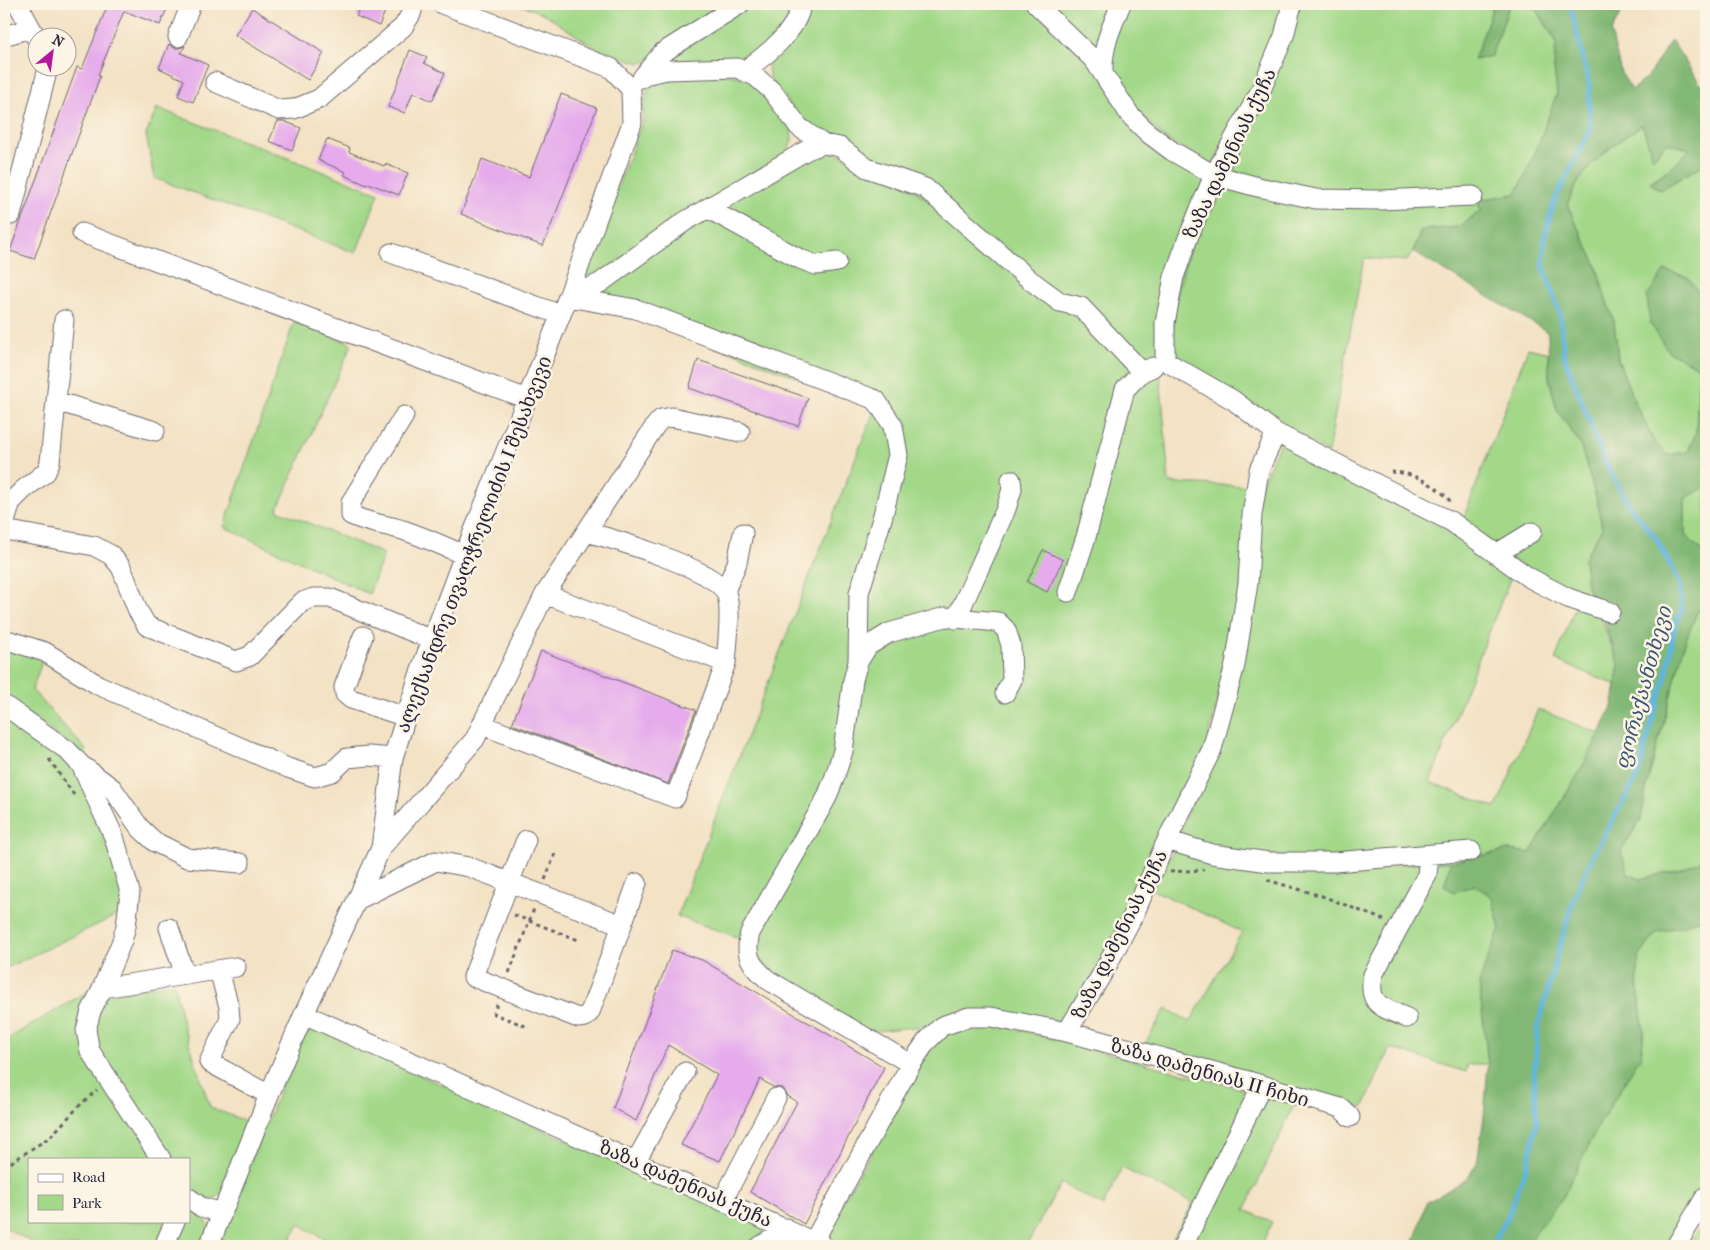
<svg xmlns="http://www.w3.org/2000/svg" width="1710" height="1250" viewBox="0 0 1710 1250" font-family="'IM FELL French Canon','Noto Serif Georgian',serif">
<rect width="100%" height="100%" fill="#fcf5e5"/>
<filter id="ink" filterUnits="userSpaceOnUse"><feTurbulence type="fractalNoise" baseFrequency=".02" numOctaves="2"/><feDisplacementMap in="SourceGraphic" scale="10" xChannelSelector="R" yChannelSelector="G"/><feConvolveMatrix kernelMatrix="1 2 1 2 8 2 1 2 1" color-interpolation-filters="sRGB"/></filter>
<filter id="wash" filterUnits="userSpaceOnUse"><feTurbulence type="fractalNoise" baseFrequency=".0096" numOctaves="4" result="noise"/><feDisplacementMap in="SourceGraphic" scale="20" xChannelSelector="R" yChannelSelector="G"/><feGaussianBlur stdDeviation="1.12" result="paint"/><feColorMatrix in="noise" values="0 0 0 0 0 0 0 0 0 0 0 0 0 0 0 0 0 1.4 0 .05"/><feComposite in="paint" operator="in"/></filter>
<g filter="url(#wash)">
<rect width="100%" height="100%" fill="#f3e2c4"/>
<path fill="#a3d889" stroke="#627d62" d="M518,4H726L647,61L640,63L597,49L544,14Z
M749,4H796L782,29L750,60L663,67L669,58Z
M805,4H1030L1202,174L1207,183L1160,359L1142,365L1061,296L871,160L820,134L803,122L770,79L768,68L773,56Z
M1051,4H1285L1276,39L1213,164L1159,135L1129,105L1113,75L1094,46Z
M1300,4H1494L1475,60L1491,56L1510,4H1527L1537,10L1556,41L1554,69L1557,93L1539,143L1524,179L1515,194L1478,200L1481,211L1459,227L1421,230L1413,252L1407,261L1364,258L1328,453L1170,360L1178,278L1218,181L1334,194L1237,174L1233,166L1234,156Z
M719,73L755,80L791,128L792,140L788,151L580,286L643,120C644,104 644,92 655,80Z
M157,108L379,193L356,253L154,178L146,135Z
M1642,125L1654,158L1666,143L1691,149L1671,168L1650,182L1660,190L1706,163V304L1688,277L1668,351L1699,367L1696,432L1688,452L1668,455L1654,441L1637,407L1625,378L1618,359L1614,321L1605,297L1596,264L1572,216L1568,202C1572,195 1574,188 1579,181C1594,157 1619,141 1642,125Z
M833,151L915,189L1081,312L1136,370L1132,390L1160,372L1169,483L1252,486L1242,593L1208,742L1180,804L1071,1018L1061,1021L933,1025L875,1031L858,1029L767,972L752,945L830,803L860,644L839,750L824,789L742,939L677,916L875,408L635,314L595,288L689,223L806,158Z
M294,322L352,344L277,510L384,554L369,594L224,527Z
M1528,348L1549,353V378L1557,410L1580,444L1598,504L1602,528L1584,560L1587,586L1619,664L1616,685L1555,660L1576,605L1462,522Z
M1281,441L1409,503L1512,574L1430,782L1496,808L1538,709L1600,734L1575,780L1530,853L1508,850L1451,862L1444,886L1454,892L1475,885L1492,897L1500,929L1489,956L1479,983L1488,1064H1468L1466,1072L1390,1048L1363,1108L1143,1047L1166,1008L1190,1022L1242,932L1151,889L1175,848L1298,868L1451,862L1315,858L1221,852L1176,838L1215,751L1260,487Z
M1706,486V553L1703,552L1685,535V499Z
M1706,605V859L1682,869L1640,879L1628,874L1621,851L1641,819L1647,784L1685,642L1697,612Z
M4,644L44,656L32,690L87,751L83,755L4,696Z
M4,710L75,766L123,884L122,913L4,969Z
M1706,915V1178L1665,1246H1526L1641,1055L1644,1033L1637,979L1639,957L1657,932L1679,927L1704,918Z
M174,983L184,1028L210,1107L249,1123L223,1192C210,1205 202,1199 189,1190V1159H168L95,1048V1012L104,994Z
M98,985L83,1020L157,1159H29V1221H189V1206L210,1225L201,1246H39L4,1227V1041Z
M993,1023L1295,1103L1245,1210L1272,1222L1261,1246H1169L1193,1203L1122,1168L1103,1206L1061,1183L1026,1246H997L990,1242L987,1246H832L821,1240L929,1051L953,1028Z
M310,1031H320L806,1246H336L299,1224L286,1246H232L219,1239L301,1038Z
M1706,1218V1246H1689Z"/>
<path fill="#82b875" stroke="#526d58" d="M1494,4H1510L1491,56L1474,60Z
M1527,4H1626L1611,32L1621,73L1632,90L1648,76L1671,40L1703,88H1706V163L1660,190L1650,183L1671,168L1690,149L1666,143L1653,158L1642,125C1618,141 1595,157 1579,181C1575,187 1572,195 1568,202L1572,216L1596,264L1605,297L1614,321L1618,359L1625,378L1637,407L1654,441L1668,455L1688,452L1696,432L1699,368L1668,351L1650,323L1647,296L1665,270L1688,277L1706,304V486L1685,499V535L1703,552L1706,553V605L1697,612L1685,642L1647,784L1641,819L1621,851L1628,874L1640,879L1682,869L1706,859V915L1704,918L1679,927L1657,932L1639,957L1637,979L1644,1033L1641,1055L1599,1125L1563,1197L1541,1225L1526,1246H1410L1417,1234L1426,1203L1467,1179L1477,1163L1484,1117L1488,1064L1479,983L1487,960L1500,928L1492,897L1475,885L1454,892L1444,886L1451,862L1508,850L1530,853L1575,780L1600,734L1613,704L1619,664L1601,613L1587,586L1584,559L1602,528L1598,504L1580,444L1557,410L1549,378L1548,332L1413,252L1421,230L1459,227L1481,211L1477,200L1515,194L1524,179L1539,143L1557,93L1554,69L1556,41L1537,10Z"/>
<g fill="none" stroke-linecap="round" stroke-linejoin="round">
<path stroke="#60b5dd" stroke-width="5" d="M1492,1246L1508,1216L1528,1163L1537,1120L1534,1077L1538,1025L1567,921L1578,888L1594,854L1638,775L1653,717L1666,676L1675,625L1682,607L1679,581L1656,538L1630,507L1606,464L1564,356L1560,314L1543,265L1545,235L1555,199L1590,131L1589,84L1570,4"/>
</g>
<g id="blocks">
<path fill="#e5abec" d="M108,4H169L160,25L124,11L98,75L100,76L34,259L10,251L77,67L82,69Z
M361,4H388L379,26L356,16Z
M252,8L324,53L308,80L235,35Z
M169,44L174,48H179L185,46L181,53L208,65L193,102L178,96L184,80L159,68Z
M410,50L427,57L424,63L445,73L432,101L413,92L405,113L388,107Z
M561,94L597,108L543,246L461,214L482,159L529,177Z
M278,121H284L301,128L292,150L269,141Z
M327,139L350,148L349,152L384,166L385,164L408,173L399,195L368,183L367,185L344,175L346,172L318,160Z
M698,360L808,398L798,426L689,388Z
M1043,550L1063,560L1047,592L1027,582Z
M541,651L696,710L668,784L512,724Z
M672,950L702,960L884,1067L804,1224L750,1192L797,1102L787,1096L782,1088L773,1087L760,1079L720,1161L681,1145L717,1075L668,1045L636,1121L613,1108Z"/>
</g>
</g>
<g filter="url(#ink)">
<use href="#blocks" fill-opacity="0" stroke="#6b656b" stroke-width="1"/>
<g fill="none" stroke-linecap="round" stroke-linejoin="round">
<defs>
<path id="minor" d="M18,4L38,41
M1036,4L1094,60L1130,115L1148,133L1172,151L1214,175L1258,187L1316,199L1380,200L1473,196
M4,36L31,28
M178,37L191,4
M744,71C765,56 798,31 801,4
M1103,73C1102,47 1111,28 1121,4
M644,75L667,70L737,68L755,76L772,91L799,127L823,144
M642,78L662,53L740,4
M215,82L279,110L294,109L319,99L403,27L411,14L414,4
M707,208L800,259L816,265L837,262
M4,212L11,215L48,68
M82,233L527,399
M391,253L561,315
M568,297L600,283L684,222L807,150L823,144L840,147L867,168L925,188L1030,280L1060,302L1081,307L1142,372
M568,297L636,309L876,400L893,426L898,455L882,519L859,593L858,662
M1165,361L1233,400L1276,433L1452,522L1528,577L1568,598L1610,612
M1165,361V323L1174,277L1188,238L1214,175L1261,90L1284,36L1292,4
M56,401L155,431
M404,416L351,502V515C367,523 386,525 403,530C424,537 444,546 464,555
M4,525L11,502L23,490L46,472L50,462L64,320
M4,530L94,546L111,555L121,567L138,611L147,626L236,661L250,656L302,602L313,598H330L432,640
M586,532L655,426L661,419L672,417L740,432
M1496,554L1532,532
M725,591L737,563L743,533
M1068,592L1086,537L1125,389L1142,372L1153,367
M956,619L1006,509L1012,489L1011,480
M363,636L344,687L345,694L351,699L406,717
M4,639L45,652L98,685L288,768L315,777L332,772L347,758L369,756L393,758
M4,705L67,750L81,765L114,837L130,892L126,926L122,941L100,993L91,1011L86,1030L90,1051L161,1159
M482,725L675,798L726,663
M84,767L112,788L140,828L155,842L187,858L240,863
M1167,840L1212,854L1269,862H1334L1471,851
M381,848L475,739L545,594L586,532C614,539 710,568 725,591C733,604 727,647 726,663L545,594
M357,900L436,861L469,867L622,925L590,1012L585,1017L578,1018L473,977C490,931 508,886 526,840
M622,925L637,883
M169,928L185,975
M219,970L229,1007L230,1019L209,1062L269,1095
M103,988L236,967
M304,1014L823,1246
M1407,1018C1383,1007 1367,1006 1373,975L1427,875L1429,855
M1067,1032L1104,971L1135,912L1167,840L1212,749L1235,665L1248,583L1252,515L1259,470L1276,433
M911,1064L768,980C751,965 744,956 750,933L826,799L834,779L843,751L853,680L858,662L868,646L889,633L945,617L998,622L1006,630L1011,645L1012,680L1005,693
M636,1161L685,1072
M189,1198L201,1207L222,1213
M723,1200L776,1098
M164,1246L175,1221
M209,1246L269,1095L304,1014L381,848L393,758L421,669L464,555L568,297L632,123L631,89L611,68L442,4
M760,1246L781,1234L786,1228
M811,1246L911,1064L926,1042L942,1026L969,1017H991L1067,1032L1248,1081L1341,1108L1350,1117
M1183,1246L1262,1085
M1676,1246L1706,1196"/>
</defs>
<use href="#minor" stroke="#6b656b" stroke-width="21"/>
<path stroke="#6b656b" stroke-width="3" stroke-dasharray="4 4" stroke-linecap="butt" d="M1391,472C1413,472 1437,485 1451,502
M49,759L74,795
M1170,872L1204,870
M545,880L555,854
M1267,880L1322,896L1384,920
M514,915L581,941
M509,973L534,909
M497,1004L494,1014L528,1027
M4,1167L50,1137L82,1103L97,1090"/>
<use href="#minor" stroke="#fff" stroke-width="19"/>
</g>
</g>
<g text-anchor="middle" stroke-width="5" stroke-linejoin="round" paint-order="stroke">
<g font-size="19" fill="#22223b" stroke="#fcf5e5">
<text transform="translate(1229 153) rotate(-64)" y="7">ზაზა დამენიას ქუჩა</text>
<text transform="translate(473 544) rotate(-69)" y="7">ალექსანდრე თვალჭრელიძის I შესახვევი</text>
<text transform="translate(1119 934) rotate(-63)" y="7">ზაზა დამენიას ქუჩა</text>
<text transform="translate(1210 1072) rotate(16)" y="7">ზაზა დამენიას II ჩიხი</text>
<text transform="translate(686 1183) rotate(24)" y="7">ზაზა დამენიას ქუჩა</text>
</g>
<g font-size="20" font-style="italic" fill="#385574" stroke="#fcf5e5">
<text transform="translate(1643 688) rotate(-75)" y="7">ფორაქაანთხევი</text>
</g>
</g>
<rect width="1710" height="1250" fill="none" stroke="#fcf5e5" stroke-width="20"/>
<rect x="28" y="1158" width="162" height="65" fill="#fcf5e5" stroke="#a5a1a1"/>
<rect x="38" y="1174" width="25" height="8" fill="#ffffff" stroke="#a5a1a1"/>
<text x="72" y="1182" font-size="15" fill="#22223b">Road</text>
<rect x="38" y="1195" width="25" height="15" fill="#a3d889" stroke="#a5a1a1"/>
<text x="72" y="1208" font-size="15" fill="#22223b">Park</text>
<g transform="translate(52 52) rotate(29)"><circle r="24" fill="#fcf5e5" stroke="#a5a1a1"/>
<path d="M0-4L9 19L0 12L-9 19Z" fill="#b5179e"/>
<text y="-8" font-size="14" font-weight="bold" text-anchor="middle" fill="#22223b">N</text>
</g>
</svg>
